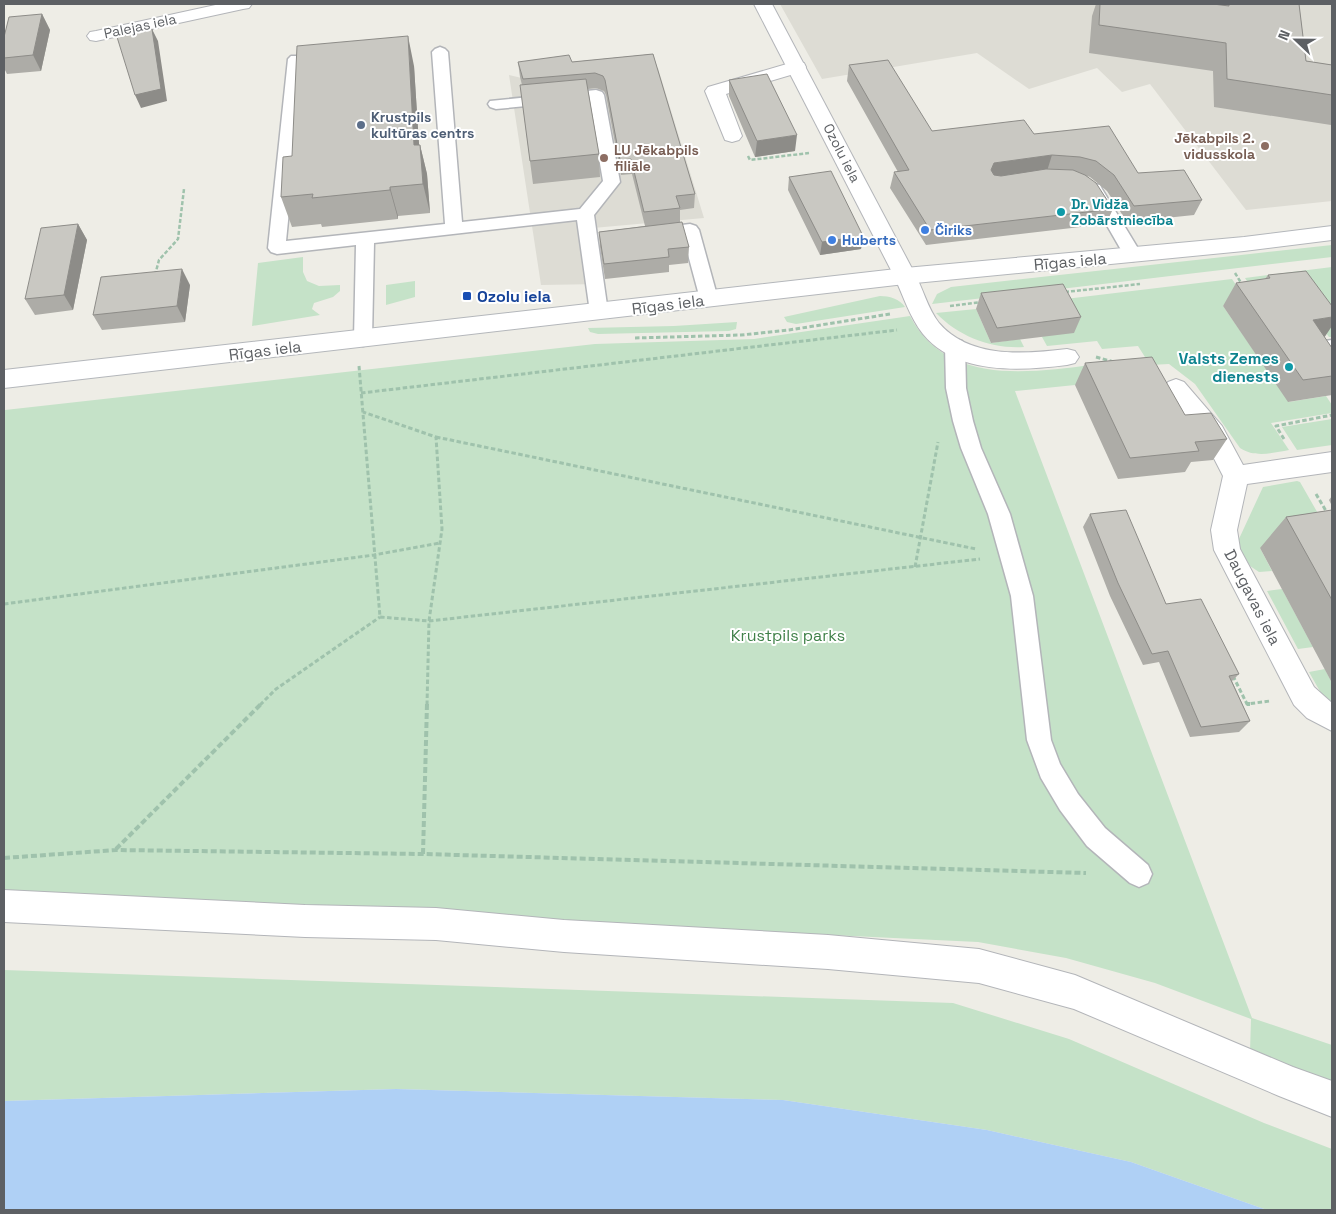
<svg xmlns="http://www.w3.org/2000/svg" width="1336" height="1214" viewBox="0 0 1336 1214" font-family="'Space Grotesk',sans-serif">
<rect width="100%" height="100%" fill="#eeede6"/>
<path fill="#dddcd4" d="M780,4H1332V201L1246,210L1150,84L1122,92L1097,68L1029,89L977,53L822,79Z
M658,68L704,218L593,228L601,284L541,285L509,75L526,79Z"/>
<path fill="#c5e2c8" d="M1332,245V257L932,304L937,294L951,287Z
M303,257V272L307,281L319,286L340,285V291L333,297L314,303L312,309L320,315L252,326L258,263Z
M1332,267V337H1329L1315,318L1254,292L1245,278Z
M1232,279L1238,288L1223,306L1289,402L1326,396L1332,405V413L1271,423L1289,450C1272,453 1255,458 1240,448L1195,384L1169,364L1150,365L1138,346L1102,349L1097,341L1047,346L1042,337L1057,300Z
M415,281V297L386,305V285Z
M880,296C889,296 900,299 905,307L796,324L787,322L784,317Z
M976,309L991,343L1020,339L1024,347C992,349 959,337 936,313Z
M910,316C946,385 1026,373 1092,365L1075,385L1015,391L1252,1018L1332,1045V1083L1250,1052L1251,1019L1155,983L1066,958L978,942L4,896L5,410L595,344L754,339Z
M737,322L736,329L729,331L598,334L590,332L588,328L674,326Z
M1332,419V445L1297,450L1282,427Z
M1297,481L1300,482L1332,538L1260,548L1272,571L1259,572L1250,566L1239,547L1238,541L1263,487Z
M1282,589L1313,647L1298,649L1267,591Z
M1325,669L1332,683V703L1322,695L1309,672Z
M4,970L953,1003L1069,1039L1264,1123L1332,1149V1210H1267L1131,1162L987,1130L783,1100L396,1089L4,1101Z"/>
<path fill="#afd0f5" d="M396,1089L783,1100L987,1130L1131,1162L1267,1210H4V1101Z"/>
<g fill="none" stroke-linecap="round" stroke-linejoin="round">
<defs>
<path id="service" d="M440,47L445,49L448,52L462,222L580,209L603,181L589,100L496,109L490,107L488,104L490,101L596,90L602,92L604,95L620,182L594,215L608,312L606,317L599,318L592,317L590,312L577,220L374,243L372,339L370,344L363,346L356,344L354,339L356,245L277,254L271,252L268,248L288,59L291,56H301L304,59L286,241L445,224L432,52L435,49Z
M1094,184L1100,185L1102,189L1142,255L1139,259L1133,261L1127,259L1124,255L1086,189L1088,185Z
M690,224L696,226L699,230L718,299L715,304L709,305L703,304L700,299L683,236L653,239L647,237L644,233L647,229Z
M955,339L962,341L965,346L966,388L973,421L981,448L1010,514L1033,596L1051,740L1060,764L1078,794L1105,828L1148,865L1152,874L1148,883L1139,887L1130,883L1087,846L1060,810L1041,778L1027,740L1011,596L988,514L961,448L953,421L946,388L945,346L948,341Z
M1332,340V354L1325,352L1321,346L1324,341Z"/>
<path id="pedestrian" d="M4,890L305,905L436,908L564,920L828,935L979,949L1075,975L1293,1067L1332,1081V1117L1279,1096L1074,1009L979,983L828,969L564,952L436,940L305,937L4,922Z"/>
<path id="minor" d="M220,4H252L249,8L243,9L96,41L90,40L87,36L90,32L96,31Z
M797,61L804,63L806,67L804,71L726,94L742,136L739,140L732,142L725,140L705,91L708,87Z
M905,268L913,271C923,287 927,308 939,323C970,359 1024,354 1067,349L1075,351L1079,357L1075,363L1067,365C1020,371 957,375 923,334C910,318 903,295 894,276L897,271Z
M1176,379L1184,382L1222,426L1243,465L1332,452V472L1247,484L1237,530L1240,549L1314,687L1332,703V731L1307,718L1294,705L1214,550L1211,530L1223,476L1204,439L1164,388L1168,382Z"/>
<path id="tertiary" d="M754,4H772L916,276L913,281L905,284L897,281L894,276Z"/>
<path id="secondary" d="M1332,226V240L1244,251L905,284L4,388V370L905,268L1244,237Z"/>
</defs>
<use href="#service" stroke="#b3b5b9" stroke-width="3"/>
<use href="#pedestrian" stroke="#b3b5b9" stroke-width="2"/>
<use href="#minor" stroke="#b3b5b9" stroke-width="2"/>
<use href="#tertiary" stroke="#b3b5b9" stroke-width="2"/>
<use href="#secondary" stroke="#b4b7bb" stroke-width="2"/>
<path stroke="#9fc2ac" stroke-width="2.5" stroke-dasharray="4 2" stroke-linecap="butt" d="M748,156L750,160L809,153
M1235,273L1243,286
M155,275L159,260L178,239L184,189
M1065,292L1140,284
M950,306L981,302"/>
<path stroke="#9fc2ac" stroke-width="3" stroke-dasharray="4.5 2.5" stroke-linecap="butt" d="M635,338L741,335L789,330L890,314
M1096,357L1114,362
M359,366L380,617L429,621L442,529L436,437L363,412
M361,393L897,330
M436,437L976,549
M1284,439L1276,426L1332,415
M1316,494L1332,521
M915,567L938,442
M4,604L374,555L440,543
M1233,676L1247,704L1270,701
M260,705L276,689L380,617
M427,705L429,621L980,559"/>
<path stroke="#9fc2ac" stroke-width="4" stroke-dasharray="6 3" stroke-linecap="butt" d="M1247,704H1250
M116,849L261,704
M423,854L427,704
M4,858L116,850L423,854L1086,873"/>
<use href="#service" fill="#fff" fill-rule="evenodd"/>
<use href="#pedestrian" fill="#fff" fill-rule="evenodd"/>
<use href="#minor" fill="#fff" fill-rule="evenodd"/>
<use href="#tertiary" fill="#fff" fill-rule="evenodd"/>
<use href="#secondary" fill="#fff" fill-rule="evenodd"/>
</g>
<path fill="#adaca7" d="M1096,4H1299L1306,61L1332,65V136L1331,125L1214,107L1213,71L1089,53L1092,16Z
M42,14L50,30L41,71L7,74L4,68V37Z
M653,54L695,194L694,208L680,210V222L689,247L688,263L669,265V272L605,279L600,247L599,232L645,226L632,174L621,175L606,95L604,91L596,88L588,89L599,154L600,177L533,184L523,108L522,85L520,77L518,62H572Z
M849,65L932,131L1034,134L1138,173L1202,200L1194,215L1127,222L1107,191L1090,177L1087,176L1113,209L1106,224L926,245L890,188L894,172H898L847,81Z
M414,66L419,145H420L427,174L430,213L398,216V219L322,227L321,224L292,227L281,197L292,156Z
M729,80L795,151L755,157L729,96Z
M789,177L863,236L861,249L820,255L788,190Z
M78,224L87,240L73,310L35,315L25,299Z
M1268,275L1324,337L1332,348V395L1288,402L1223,306L1236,283L1265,279Z
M190,285L185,322L102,330L93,315Z
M981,293L1081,317L1074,333L991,343L976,309Z
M1085,363L1185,415L1227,439L1213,460L1191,462L1185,472L1118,479L1075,385Z
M1332,496V506L1329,500Z
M1332,510V683L1260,548L1286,517Z
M1090,514L1166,604L1239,674L1232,681L1250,721L1239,732L1190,737L1159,662L1143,665L1110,596L1083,527Z"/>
<path fill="#8d8c88" d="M42,14L50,30L41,71L33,55Z
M152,29L158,41L167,101L141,108L135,95Z
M408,36L414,66L421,175L414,145Z
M797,135L795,151L755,157L757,141Z
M420,145L427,174L430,213L423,184Z
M1052,155L1047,171L990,179L991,170L994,163Z
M390,187L398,216V219L390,190Z
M78,224L87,240L73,310L64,295Z
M863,236L861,249L820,255L822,242Z
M182,269L190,285L185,322L177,306Z
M1332,317V326L1324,338L1313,320Z"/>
<path fill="#c9c8c2" stroke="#8d8c88" d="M1100,4H1213L1229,6V4H1299L1306,61L1332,65V95L1227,79L1226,43L1099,25Z
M42,14L33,55L4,58V37L9,17Z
M152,29L161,89L135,95L117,37Z
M408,36L414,145H420L423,184L390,187V190L312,198L313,194L281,197L283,157L292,156L297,46Z
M653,54L695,194L676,196L680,208L644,212L631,159L620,160L605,80L603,76L595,73L523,79L518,62L569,55L572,62Z
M888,60L932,131L1024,120L1034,134L1109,126L1138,173L1184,170L1202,200L1134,206L1114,175L1096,161L1080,157L1052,155L994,163L991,170L994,175L1001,176L1046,169L1073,170L1085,175L1096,183L1113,209L930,230L894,172L909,170L849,65Z
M767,74L797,135L757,141L729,80Z
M586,79L599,154L530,161L520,85Z
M831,171L863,236L822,242L789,177Z
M682,222L689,247L668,249L669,257L604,264L599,232Z
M78,224L64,295L25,299L41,228Z
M182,269L177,306L93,315L101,277Z
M1306,271L1332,306V317L1313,320L1332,348V376L1303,380L1236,283L1270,278L1268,275Z
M1063,284L1081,317L997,328L981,293Z
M1152,357L1185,415L1211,413L1227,439L1195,442L1199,451L1130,458L1085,363Z
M1126,510L1166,604L1201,599L1239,674L1229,676L1250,721L1201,727L1168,651L1152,654L1118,583L1090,514Z
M1332,510V600L1286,517Z"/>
<circle fill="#5c6f8a" stroke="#fff" stroke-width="2" cx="361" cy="125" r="5"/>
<g fill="#8d6e63" stroke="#fff" stroke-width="2">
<circle cx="1265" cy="146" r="5"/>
<circle cx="604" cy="158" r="5"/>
</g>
<g fill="#0f9aa8" stroke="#fff" stroke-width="2">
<circle cx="1061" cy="212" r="5"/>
<circle cx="1289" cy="367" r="5"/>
</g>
<g fill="#3f7fe0" stroke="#fff" stroke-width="2">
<circle cx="925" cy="230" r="5"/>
<circle cx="832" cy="240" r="5"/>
</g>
<rect fill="#1a4fb4" stroke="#fff" stroke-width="2" x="462" y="291" width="10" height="10" rx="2.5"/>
<g text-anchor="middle" stroke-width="4" stroke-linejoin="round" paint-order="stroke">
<g font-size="14" fill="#5d6064" stroke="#fff">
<text transform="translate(140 26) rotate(-12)" y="5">Palejas iela</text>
<text transform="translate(842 153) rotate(63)" y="5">Ozolu iela</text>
</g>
<g font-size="14" font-weight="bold" fill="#4e5e75" stroke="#fff" text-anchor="start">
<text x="371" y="122">Krustpils<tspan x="371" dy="16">kultūras centrs</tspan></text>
</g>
<g font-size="14" font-weight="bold" fill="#785e54" stroke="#fff" text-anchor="end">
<text x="1255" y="143">Jēkabpils 2.<tspan x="1255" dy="16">vidusskola</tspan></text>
<text x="614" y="155" text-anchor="start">LU Jēkabpils<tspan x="614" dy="16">filiāle</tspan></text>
</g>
<g font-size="14" font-weight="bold" fill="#0d838f" stroke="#fff" text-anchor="start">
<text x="1071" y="209">Dr. Vidža<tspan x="1071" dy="16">Zobārstniecība</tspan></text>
</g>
<g font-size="14" font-weight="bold" fill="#366cbe" stroke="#fff" text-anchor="start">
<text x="935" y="235">Čiriks</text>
<text x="842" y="245">Huberts</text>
</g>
<g font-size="16" fill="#5d6064" stroke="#fff">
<text transform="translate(1070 261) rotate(-5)" y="6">Rīgas iela</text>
<text transform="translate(668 304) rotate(-7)" y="6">Rīgas iela</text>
<text transform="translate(265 350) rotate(-7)" y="6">Rīgas iela</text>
<text transform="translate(1253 597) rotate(63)" y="6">Daugavas iela</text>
</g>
<g font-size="16" font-weight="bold" fill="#164399" stroke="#fff" text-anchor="start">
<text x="477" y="302">Ozolu iela</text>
</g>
<g font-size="16" font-weight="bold" fill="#0d838f" stroke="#fff" text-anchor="end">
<text x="1279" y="364">Valsts Zemes<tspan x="1279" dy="18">dienests</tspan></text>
</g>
<g font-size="16" fill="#408149" stroke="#fff">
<text x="788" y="641">Krustpils parks</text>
</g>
</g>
<rect width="1336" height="1214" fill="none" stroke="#5d6064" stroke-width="10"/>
<g transform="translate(1296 40) rotate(292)" stroke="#ffffff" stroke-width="4" paint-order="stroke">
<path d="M0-4L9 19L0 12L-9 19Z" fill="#5d6064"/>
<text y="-8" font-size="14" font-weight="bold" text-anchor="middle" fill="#5d6064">N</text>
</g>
</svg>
